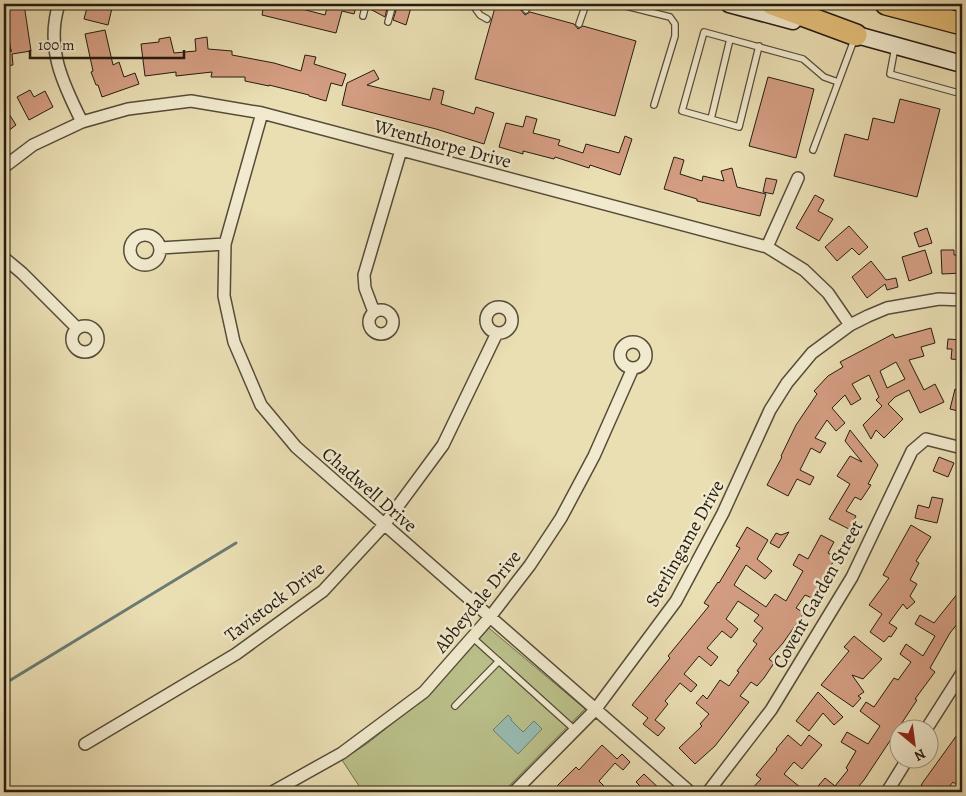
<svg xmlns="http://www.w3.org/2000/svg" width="966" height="796" viewBox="0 0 966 796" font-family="Alegreya,serif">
<rect width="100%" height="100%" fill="#eadeb3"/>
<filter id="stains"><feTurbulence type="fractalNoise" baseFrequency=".004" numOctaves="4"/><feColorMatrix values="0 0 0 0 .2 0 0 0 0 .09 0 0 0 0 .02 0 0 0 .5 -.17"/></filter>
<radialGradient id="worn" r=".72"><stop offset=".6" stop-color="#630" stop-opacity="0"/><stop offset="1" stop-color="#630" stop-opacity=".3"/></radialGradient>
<path fill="#bac08a" stroke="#6f6e4e" d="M489,628L585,709L503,792H363L342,760L368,743L429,694Z"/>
<path fill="#98bbb2" stroke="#6a7b72" d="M508,715L511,718V720L523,732L534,721L542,729L518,754L493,730Z"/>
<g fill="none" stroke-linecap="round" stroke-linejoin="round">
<path stroke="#6a7b72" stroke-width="3" d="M4,684L236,543"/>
</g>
<path fill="#d59e83" stroke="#241c11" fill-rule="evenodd" d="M10,4H24L31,51L12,54L13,65L4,66V50L11,49V52L7,23H5V9H10Z
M88,4H113L108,25L84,19Z
M264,4H283L325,15L327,8H323V4H357L354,14L342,11L336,33L262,15Z
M371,4H388L385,17L370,9Z
M398,4H412L406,25L393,20Z
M496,4L521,10L525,15L530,12L574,24L578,29L583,26L636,41L615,116L475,79Z
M105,30L113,65L119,62L124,77L135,73L139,84L102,97L98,85H96L91,72L93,71L85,34Z
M170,37L174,53L196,51L195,39L207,37L208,49L232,51V55L274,63L301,71L305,55L316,57L314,64L346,74L342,86L331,83L326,101L309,96V95L269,85V86L245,81V77H211L212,72L176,76V72L145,76L141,44L159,42V39Z
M374,70L379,79L367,85L430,100L433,88L444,91L441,104L474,114L476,107L494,113L484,144L436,129L342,105L347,83Z
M768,77L814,89L796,158L749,146Z
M30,90L34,97L45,91L53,107L29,120L17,97Z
M900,99L940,109L917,197L834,176L845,134L868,140L873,118L894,123Z
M4,106L16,125L4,134Z
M526,116L537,119L533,133L560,140L558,145L583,153L586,144L619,153L625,136L632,139L620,175L590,165L589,168L555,157L554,159L523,151V154L499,147L506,123L523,127Z
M674,157L684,160L680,174L702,181L703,176L724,181L721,171L732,168L737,187L766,194L760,216L697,201V199L664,189Z
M766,178L777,180L773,194L763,192Z
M815,195L824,200L818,211L833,219L819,241L796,228Z
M849,226L868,247L859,255L852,248L837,261L825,247Z
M927,228L932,243L919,247L914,233Z
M925,250L932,273L909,281L902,257Z
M941,250H954V255H962V273L942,274Z
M871,261L886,280L896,278L898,287L887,290L885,284L867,298L852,277Z
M931,328L935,343L921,347L924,356L909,360L924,390L935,384L944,402L920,413L909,390L895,397L888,404L903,419L884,438L876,430L871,439L863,425L882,406L876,400L879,397L869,375L852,384L861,399L851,405L845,395L832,408L845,423L836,431L827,420L815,438L826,443L820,453L811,448L800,470L814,477L810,485L797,479L788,496L767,485L782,457L781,456L796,425L817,394L814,391L828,376L843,367L840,362L893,334L895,338ZM896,362L905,379L887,388L880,371Z
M948,339L962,340V360L951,359L952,349H947Z
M955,389L962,391V412L950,409Z
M850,430L878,465L868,484L871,485L861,500L855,497L846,511L856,516L849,529L829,519L850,484L837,476L850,456L862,462L845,441Z
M939,457L954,463L948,477L933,471Z
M932,497L943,499L937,523L915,518L918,505L929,508Z
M911,525L931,537L916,561L919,563L910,580L917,584L910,596L915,602L907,609L903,604L889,623L897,628L891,637L889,636L884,642L870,632L882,614L869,605L889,578L883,575Z
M747,527L768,540L757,559L772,571L765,579L746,565L734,585L766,607L775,594L786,601L803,571L793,565L799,554L808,559L821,535L834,542L828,553L836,557L812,598L805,595L796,608L804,613L783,643L769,659L774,663L764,678L757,686L751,682L740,696L749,702L715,746L695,764L679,748L702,726L700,724L709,714L696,703L703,695L707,699L720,680L729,686L739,672L737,671L757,644L753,641L763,628L754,621L759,615L738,601L726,619L738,629L731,638L722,631L707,648L718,657L711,666L699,656L684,674L697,685L691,692L680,683L665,701L668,704L655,720L665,728L658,736L643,724L648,718L632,705L670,658L668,656L709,606L704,603L718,582L719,583L740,548L736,546Z
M789,532L779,548L770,543L776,533L781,535Z
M962,588V618L950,633L930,668L935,672L915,699L917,700L864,780L854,792H813L825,778L835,786L848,770L846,768L856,751L841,742L847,732L868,744L880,726L860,711L866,702L874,707L894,678L898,680L911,662L900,654L906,644L923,656L935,636L915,624L920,615L934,623Z
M854,636L882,659L863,679L852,675L864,692L858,696L861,698L853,707L821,685L849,651L844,647Z
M818,692L843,717L834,725L823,713L809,731L796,721Z
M962,728V789L953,782L945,792H931L921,785Z
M788,735L801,746L809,735L822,745L802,769L794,762L784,774L806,792H749L761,779L756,775L777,750L776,749Z
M602,745L617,759L622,754L630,762L623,770L615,763L599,781L605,787L600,792H551L576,767L579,770Z
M644,774L663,792H634L640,786L636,782Z"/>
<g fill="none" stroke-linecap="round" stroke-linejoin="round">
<defs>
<path id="lane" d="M305,4L314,6L315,4
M472,4L480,15L487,19
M618,4L670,17L675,24V36L654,105
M526,10L528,4
M363,16L366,4
M388,22L393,4
M579,24L586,4
M759,46L739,127L682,111L704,32L803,59L824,77L838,82
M895,47L890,74L962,94
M711,119L730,39
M813,150L854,40
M472,637L575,730
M455,706L499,661"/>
<path id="street" d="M59,4C45,47 63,84 82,122
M262,113L225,244L224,296L234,342L261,405L296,447L690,792
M4,167L33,145L82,122L128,109L191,101L262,113L767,247L804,270L828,293L850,325
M130 250a15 15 0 1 1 30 0a15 15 0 1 1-30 0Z
M767,247L798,178
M160,248L225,244
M4,258L22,273L77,328
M486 320a13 13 0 1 1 26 0a13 13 0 1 1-26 0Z
M369 322a12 12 0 1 1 24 0a12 12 0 1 1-24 0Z
M374,312L365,288L364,275L401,150
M72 339a13 13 0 1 1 26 0a13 13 0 1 1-26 0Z
M620 355a13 13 0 1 1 26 0a13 13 0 1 1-26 0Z
M927,728L962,673
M85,744L236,654L323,591L384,525L443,445L497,333
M275,792L274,791L342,753L424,692L490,617L530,565L561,518L594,456L633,368
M514,792L595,710L676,601L723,513L770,410L787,383L812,353L850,325L868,316L887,308L939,299L962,300
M708,792L771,710L852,577L912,451L926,439L962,448
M887,792L908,758"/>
<path id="secondary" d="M729,4L793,21
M846,32L962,64"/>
<path id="highway" d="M772,4L856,35
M886,4L962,24"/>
</defs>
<use href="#lane" stroke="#564c3a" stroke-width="8"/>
<use href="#street" stroke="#564c3a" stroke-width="14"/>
<use href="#secondary" stroke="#241c11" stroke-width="19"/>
<use href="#highway" stroke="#241c11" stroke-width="24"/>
<use href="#lane" stroke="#f1eace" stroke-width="5.5"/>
<use href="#street" stroke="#f1eace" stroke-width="11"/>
<use href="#secondary" stroke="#f1eace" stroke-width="16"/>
<use href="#highway" stroke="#e5bf7a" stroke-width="21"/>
</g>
<g text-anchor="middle" stroke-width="5" stroke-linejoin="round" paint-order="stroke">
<g font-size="19" fill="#241c11" stroke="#f1eace">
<text transform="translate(443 143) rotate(15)" y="7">Wrenthorpe Drive</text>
<text transform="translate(370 489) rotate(41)" y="7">Chadwell Drive</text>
<text transform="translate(684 543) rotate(-61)" y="7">Sterlingame Drive</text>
<text transform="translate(817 594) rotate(-61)" y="7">Covent Garden Street</text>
<text transform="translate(274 601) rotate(-37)" y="7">Tavistock Drive</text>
<text transform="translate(477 601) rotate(-51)" y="7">Abbeydale Drive</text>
</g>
</g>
<rect width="966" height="796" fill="none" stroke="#eadeb3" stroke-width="20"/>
<rect x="5" y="5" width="956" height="786" fill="none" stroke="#241c11" stroke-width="2.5"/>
<rect x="10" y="10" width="946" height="776" fill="none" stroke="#241c11"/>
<g transform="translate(914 744) rotate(151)"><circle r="24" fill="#f1eace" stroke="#9f9882"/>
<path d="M0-4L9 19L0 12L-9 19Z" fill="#8f2418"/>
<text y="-8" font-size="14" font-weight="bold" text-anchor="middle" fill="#241c11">N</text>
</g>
<path d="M30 50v8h154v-8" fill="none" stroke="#241c11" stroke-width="2.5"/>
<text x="38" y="50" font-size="15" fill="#241c11" stroke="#f1eace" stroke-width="4" paint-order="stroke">100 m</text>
<rect width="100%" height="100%" filter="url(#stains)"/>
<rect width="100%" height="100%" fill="url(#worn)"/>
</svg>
